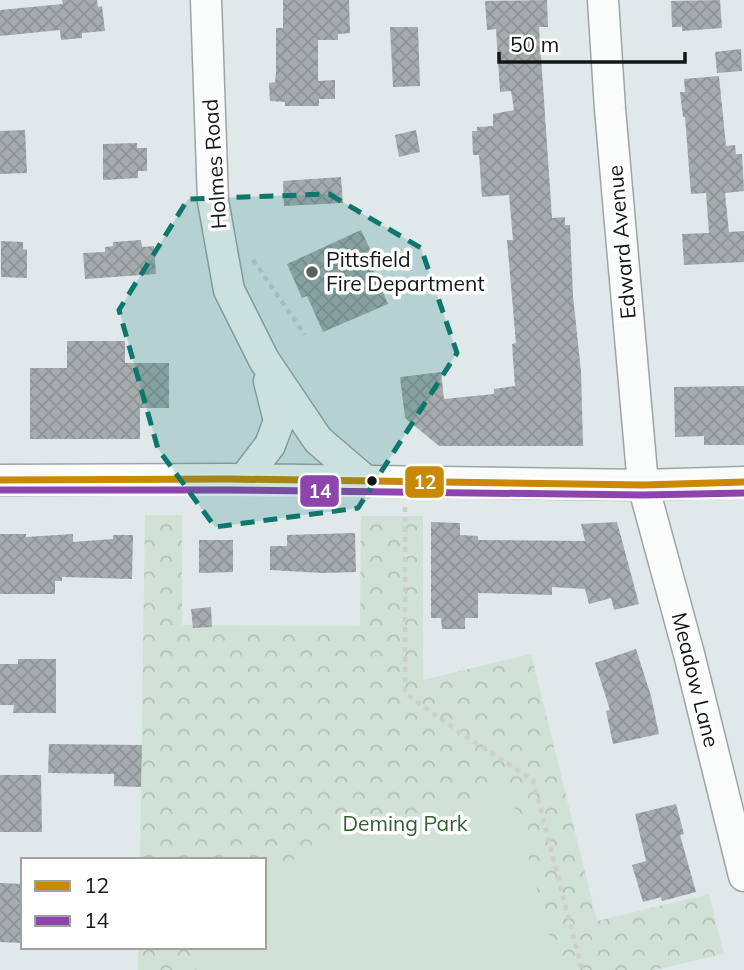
<svg xmlns="http://www.w3.org/2000/svg" width="744" height="970" viewBox="0 0 744 970" font-family="Mulish,sans-serif">
<defs>
<pattern id="forest-crowns" width="20" height="18" patternUnits="userSpaceOnUse" patternTransform="scale(1.75)"><rect width="20" height="18" fill="#d0e1d5"/><path d="M2 6a3 3 0 1 1 6 0M12 15a3 3 0 1 1 6 0" fill="none" stroke="#b2c0b6"/></pattern>
<pattern id="building-cross-hatch" width="8" height="8" patternUnits="userSpaceOnUse" patternTransform="scale(1.75)"><rect width="8" height="8" fill="#a6acae"/><path d="M0 0l8 8M0 8l8-8" fill="none" stroke="#8e9395"/></pattern>
</defs>
<rect width="100%" height="100%" fill="#e0e8ea"/>
<path fill="url(#forest-crowns)" d="M145,515H182V625L360,626L361,516H423V680L531,654L597,921L709,894L724,954L654,970H138V947H264V860H140Z"/>
<path fill="#d0e1d5" d="M510,789L559,970H196L202,947H264V873L341,837L418,812Z"/>
<path fill="url(#building-cross-hatch)" d="M62,0H97L98,7L102,6L105,31L82,33V38L61,40L60,30L0,36V10L63,4Z
M283,0H349L350,33L338,34V40H318V81L335,80V99H319V106H285V102L270,101L269,83L275,82L276,73V28H283Z
M547,0L548,27H539L552,218L565,217V225H570L573,296L581,372L583,446H439L405,418L400,377L441,372L444,399L494,394V389L515,386L512,344L516,343L507,240H513L509,195L482,197L479,155H473L472,131H477V127L493,126V114L514,110L511,91L500,92L496,29L487,30L485,1Z
M720,0L722,28L682,31V27H672L671,1Z
M390,27H418L420,86L393,87Z
M741,49L742,71L717,73L715,52Z
M719,76L726,146L735,145L736,154H742L744,191L725,193L729,232L744,231V262L684,265L682,234L709,233L706,193L691,194L685,117H683L680,92H685L684,79Z
M25,130L27,173L0,174V131Z
M416,130L420,152L399,157L395,135Z
M137,143V148H147V171H138V178L103,180V144Z
M341,177L343,203L284,206L283,181Z
M361,230L377,264L372,267L388,304L323,332L307,296L302,298L287,264Z
M141,240L142,247L154,246L156,274L85,279L83,253L105,252V247L113,246V242Z
M1,241L23,242V249L27,250V278L1,277Z
M67,341H125V363H169V408H140V439H30V368H67Z
M744,386V445H704V436L675,437L674,387Z
M431,522L460,523V535L478,536V540L585,541L581,524L617,522L639,604L614,610L611,598L589,604L585,589L552,587V595L478,593V618H465V629H442L441,618H431Z
M355,533L356,572L323,573L270,570V546H287V535Z
M0,534H26V537L73,534V542L113,539V535H133L132,579L62,577V581H55V594H0Z
M199,540H233V572L199,573Z
M211,607L212,627L193,628L191,609Z
M636,649L651,696L659,734L613,744L606,711L610,710L595,663Z
M18,659H56V713H13L14,705H0V664H18Z
M49,744L142,745L141,787L114,786V774L48,773Z
M0,775H41L42,832H0Z
M676,804L684,834L680,835L696,892L662,901L661,897L643,902L632,865L646,861L635,814Z
M0,883L23,884V943L0,942Z"/>
<g fill="none" stroke-linecap="round" stroke-linejoin="round">
<defs>
<path id="minor" d="M206,0L213,201L229,290L264,360L318,440L367,482
M603,0L610,109L643,485L689,654L744,876
M244,479L270,445L279,421L269,381
M0,480L229,479L643,485L744,482"/>
</defs>
<use href="#minor" stroke="#9fa4a5" stroke-width="33"/>
<path stroke="#ccced0" stroke-width="4.5" stroke-dasharray="5 5" stroke-linecap="butt" d="M253,260L305,335
M405,507V693L465,736L533,780L582,970"/>
<use href="#minor" stroke="#fafcfc" stroke-width="30"/>
<defs>
<path id="bus-1" d="M0,480L229,479L643,485L744,482"/>
<path id="bus-2" d="M0,490H229L643,495L744,493"/>
</defs>
<use href="#bus-1" stroke="#fff" stroke-width="12"/>
<use href="#bus-2" stroke="#fff" stroke-width="12"/>
<use href="#bus-1" stroke="#c98905" stroke-width="7"/>
<use href="#bus-2" stroke="#8e44ad" stroke-width="7"/>
</g>
<path fill="#0f766e" fill-opacity="0.2" stroke="#0f766e" stroke-width="5" stroke-dasharray="14 9" stroke-linejoin="round" d="M329,194L421,248L457,353L358,508L215,527L158,449L119,310L188,199Z"/>
<circle fill="#5a6061" stroke="#fff" stroke-width="2.5" cx="312" cy="272" r="7"/>
<circle fill="#121617" stroke="#fff" stroke-width="2.5" cx="372" cy="481" r="6"/>
<g text-anchor="middle" stroke-width="7" stroke-linejoin="round" paint-order="stroke">
<g font-size="21" fill="#121617" stroke="#fff">
<text transform="translate(215 164) rotate(-94)" y="7">Holmes Road</text>
<text transform="translate(622 242) rotate(-95)" y="7">Edward Avenue</text>
<text transform="translate(695 680) rotate(76)" y="7">Meadow Lane</text>
</g>
<g font-size="21" fill="#121617" stroke="#fff" text-anchor="start">
<text x="326" y="267">Pittsfield<tspan x="326" dy="24">Fire Department</tspan></text>
</g>
<g font-size="21" fill="#335d34" stroke="#fff">
<text x="405" y="831">Deming Park</text>
</g>
</g>
<g stroke="#fff" stroke-width="2.5">
<rect x="404" y="465" width="41" height="34" rx="7" fill="#c98905"/>
<rect x="299" y="474" width="41" height="34" rx="7" fill="#8e44ad"/>
</g>
<g font-size="19" text-anchor="middle" font-weight="bold" fill="#fff">
<text x="425" y="489">12</text>
<text x="320" y="498">14</text>
</g>
<rect x="21" y="858" width="245" height="91" fill="#ffffff" stroke="#a0a2a2" stroke-width="2"/>
<rect x="35" y="881" width="35" height="10" fill="#c98905" stroke="#a0a2a2" stroke-width="2"/>
<text x="84" y="893" font-size="21" fill="#121617">12</text>
<rect x="35" y="916" width="35" height="10" fill="#8e44ad" stroke="#a0a2a2" stroke-width="2"/>
<text x="84" y="928" font-size="21" fill="#121617">14</text>
<path d="M499 52v10h186v-10" fill="none" stroke="#121617" stroke-width="3.5"/>
<text x="510" y="52" font-size="21" fill="#121617" stroke="#ffffff" stroke-width="5" paint-order="stroke">50 m</text>
</svg>
